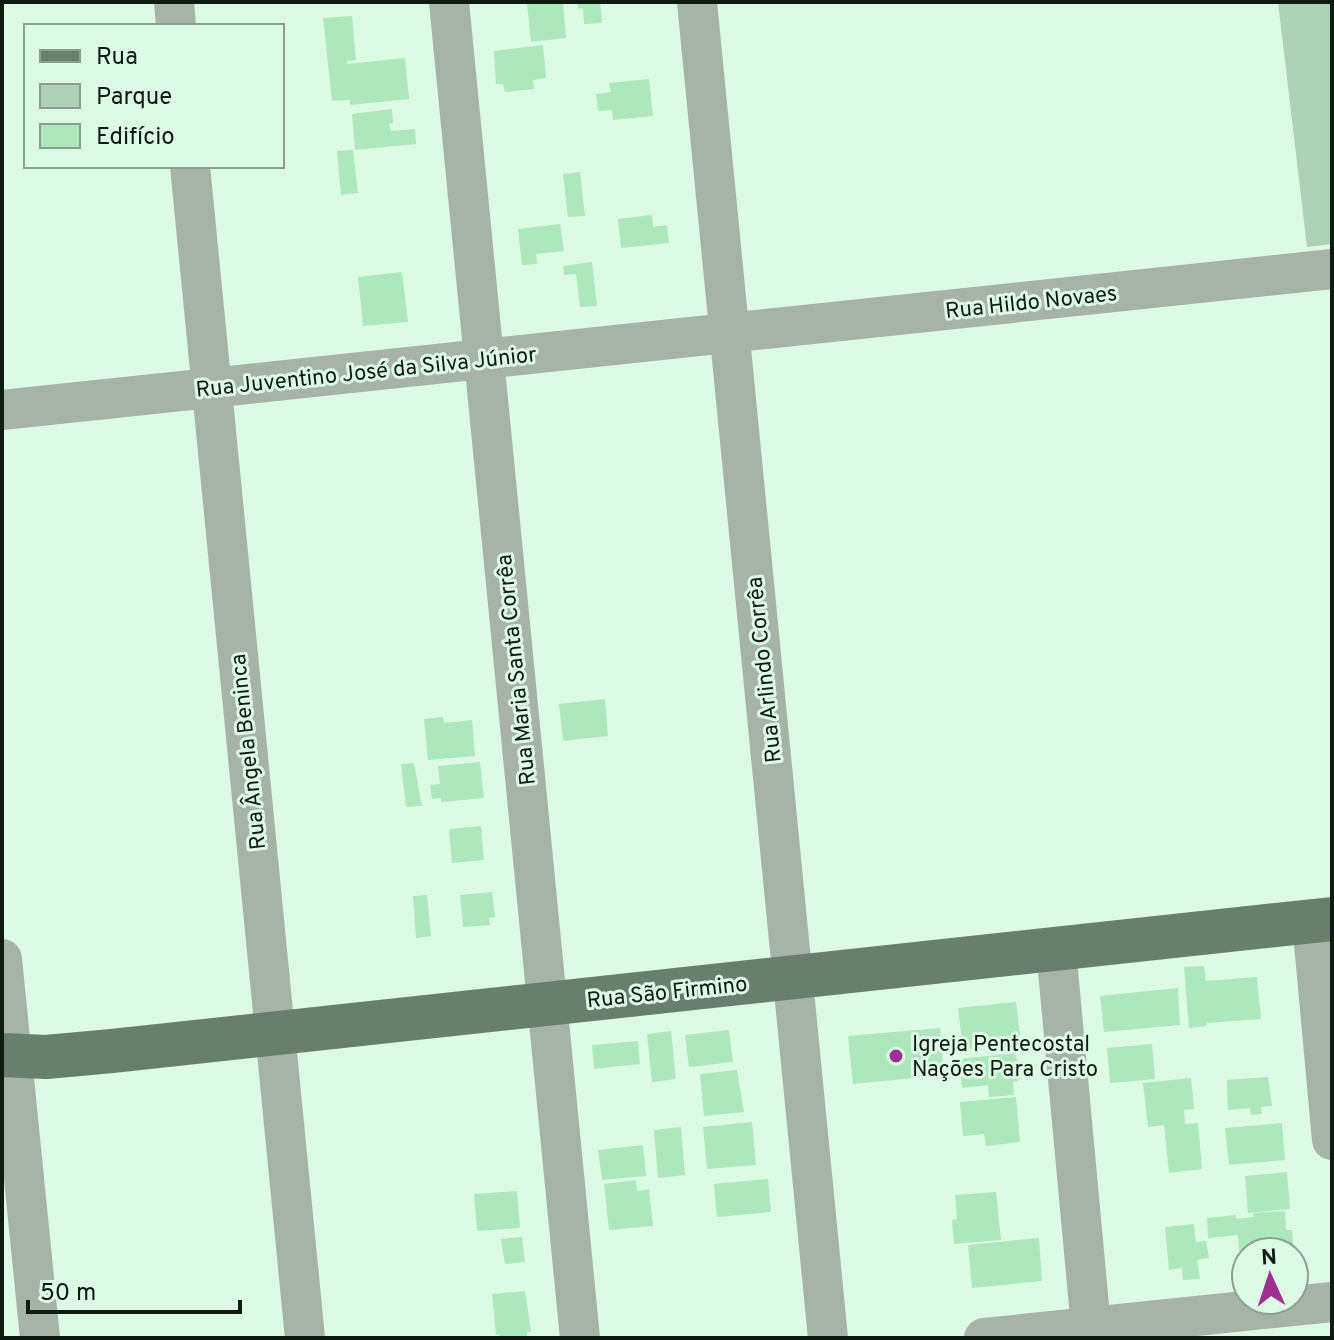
<svg xmlns="http://www.w3.org/2000/svg" width="1334" height="1340" viewBox="0 0 1334 1340" font-family="Overpass,sans-serif">
<rect width="100%" height="100%" fill="#dcfae4"/>
<path fill="#aed1b7" d="M1278,2H1332V244L1307,247Z"/>
<path fill="#ade8bd" d="M563,2L566,38L531,42L527,3Z
M577,2H600L602,23L584,24L583,8L578,9Z
M352,16L356,60L347,61V64L405,58L409,99L350,105V100L332,101L323,18Z
M543,45L546,78L533,80L534,89L505,92L503,84H496L494,51Z
M649,79L653,116L613,120L612,110L598,111L596,94L611,92L609,83Z
M392,109L393,123L389,124L391,131L415,129L416,144L355,150L352,114Z
M353,150L358,193L341,195L337,151Z
M580,172L585,216L568,217L563,174Z
M652,215L653,227L667,225L669,243L621,248L618,219Z
M560,224L564,251L536,254L537,264L522,265L518,229Z
M592,262L597,306L580,307L576,274L564,275L563,266Z
M402,272L408,322L363,326L358,277Z
M605,699L608,736L563,741L559,704Z
M443,717L444,723L472,720L475,756L428,760L424,719Z
M480,762L484,798L441,802V798L432,799L430,785L440,784L438,766Z
M414,763L422,806L406,807L401,764Z
M481,826L484,860L452,863L449,829Z
M492,892L495,917L489,918L490,925L463,927L460,895Z
M427,895L431,936L416,938L413,896Z
M1204,966L1206,981L1257,977L1261,1019L1206,1023L1207,1026L1189,1028L1184,967Z
M1178,988L1180,1025L1104,1032L1100,996Z
M1016,1002L1021,1044L963,1049L958,1008Z
M940,1028L944,1075L853,1084L848,1036Z
M729,1030L733,1062L689,1067L685,1035Z
M671,1031L676,1079L652,1082L647,1034Z
M638,1041L640,1064L594,1069L592,1045Z
M1152,1044L1155,1079L1110,1083L1107,1048Z
M1015,1053L1018,1064L1016,1066L1018,1081L1013,1082L1014,1095L989,1097L988,1085L962,1088L959,1059Z
M737,1070L744,1112L704,1116L700,1074Z
M1268,1077L1272,1106L1261,1107L1262,1114L1251,1115L1250,1108L1228,1110L1227,1080Z
M1191,1078L1194,1109L1184,1110L1185,1124L1198,1123L1202,1169L1169,1173L1164,1125L1148,1127L1143,1083Z
M1016,1097L1020,1142L986,1146L984,1134L963,1136L960,1102Z
M752,1122L756,1165L707,1169L703,1127Z
M1282,1123L1285,1160L1229,1165L1225,1128Z
M681,1127L685,1175L658,1178L654,1130Z
M643,1145L646,1176L602,1180L598,1150Z
M1287,1172L1290,1209L1248,1213L1245,1176Z
M768,1179L771,1212L717,1217L714,1184Z
M636,1180L637,1191L649,1189L653,1226L609,1230L604,1184Z
M517,1191L520,1228L477,1231L474,1194Z
M996,1192L1001,1240L954,1244L952,1220L957,1219L955,1195Z
M1285,1211L1286,1230H1292L1294,1252H1246V1258L1240,1259L1238,1235L1208,1238L1207,1218L1236,1215V1219L1254,1217L1253,1213Z
M1194,1224L1196,1242L1206,1241L1209,1258L1197,1260L1200,1279L1183,1280L1182,1268L1169,1270L1165,1227Z
M522,1237L525,1262L505,1264L501,1239Z
M1039,1238L1042,1281L972,1288L968,1245Z
M525,1291L531,1332H527L528,1338H499V1334L496,1335L492,1294Z"/>
<g fill="none" stroke-linecap="round" stroke-linejoin="round">
<path stroke="#a7b3a9" stroke-width="40" d="M174,2L176,26
M449,2L580,1338
M697,2L828,1338
M190,166L305,1338
M2,410L1332,269
M1312,922L1332,1140
M1056,949L1092,1338
M2,959L40,1338
M984,1338L1332,1302"/>
<path stroke="#687f6e" stroke-width="44" d="M2,1055L46,1057L112,1051L1332,919"/>
</g>
<circle fill="#9d3090" stroke="#dcfae4" stroke-width="3" cx="896" cy="1056" r="8"/>
<g text-anchor="middle" stroke-width="6" stroke-linejoin="round" paint-order="stroke">
<g font-size="22" fill="#0f1a12" stroke="#dcfae4">
<text transform="translate(1031 301) rotate(-6)" y="8">Rua Hildo Novaes</text>
<text transform="translate(366 371) rotate(-6)" y="8">Rua Juventino José da Silva Júnior</text>
<text transform="translate(515 670) rotate(-96)" y="8">Rua Maria Santa Corrêa</text>
<text transform="translate(763 670) rotate(-96)" y="8">Rua Arlindo Corrêa</text>
<text transform="translate(247 752) rotate(-96)" y="8">Rua Ângela Beninca</text>
<text transform="translate(667 991) rotate(-6)" y="8">Rua São Firmino</text>
</g>
<g font-size="22" fill="#0f1a12" stroke="#dcfae4" text-anchor="start">
<text x="912" y="1051">Igreja Pentecostal<tspan x="912" dy="25">Nações Para Cristo</tspan></text>
</g>
</g>
<rect width="1334" height="1340" fill="none" stroke="#0f1a12" stroke-width="8"/>
<rect x="24" y="24" width="260" height="144" fill="#dcfae4" stroke="#8aa090" stroke-width="2"/>
<rect x="40" y="50" width="40" height="12" fill="#687f6e" stroke="#8aa090" stroke-width="2"/>
<text x="96" y="64" font-size="24" fill="#0f1a12">Rua</text>
<rect x="40" y="84" width="40" height="24" fill="#aed1b7" stroke="#8aa090" stroke-width="2"/>
<text x="96" y="104" font-size="24" fill="#0f1a12">Parque</text>
<rect x="40" y="124" width="40" height="24" fill="#ade8bd" stroke="#8aa090" stroke-width="2"/>
<text x="96" y="144" font-size="24" fill="#0f1a12">Edifício</text>
<g transform="translate(1270 1276) rotate(357)"><circle r="38" fill="#dcfae4" stroke="#8aa090" stroke-width="2"/>
<path d="M0-6L14 30L0 20L-14 30Z" fill="#9d3090"/>
<text y="-12" font-size="22" font-weight="bold" text-anchor="middle" fill="#0f1a12">N</text>
</g>
<path d="M28 1300v12h212v-12" fill="none" stroke="#0f1a12" stroke-width="4"/>
<text x="40" y="1300" font-size="24" fill="#0f1a12" stroke="#dcfae4" stroke-width="6" paint-order="stroke">50 m</text>
</svg>
